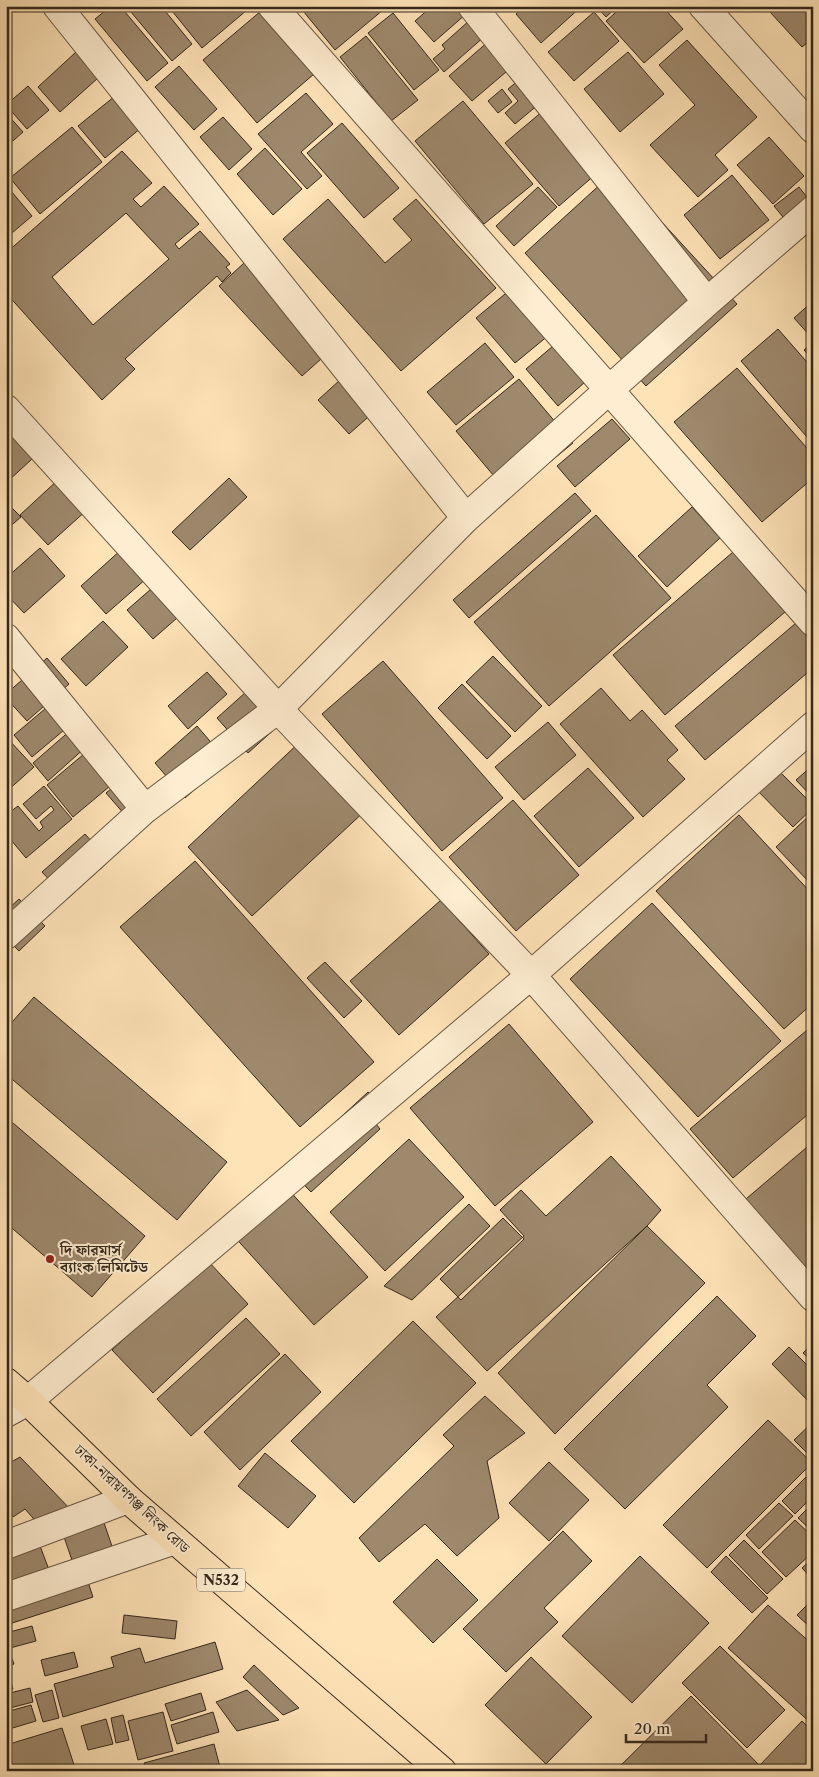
<svg xmlns="http://www.w3.org/2000/svg" width="819" height="1777" viewBox="0 0 819 1777" font-family="'Libre Caslon Text','Noto Serif Bengali',serif">
<rect width="100%" height="100%" fill="#fee3b7"/>
<filter id="stains"><feTurbulence type="fractalNoise" baseFrequency=".004" numOctaves="4"/><feColorMatrix values="0 0 0 0 .2 0 0 0 0 .09 0 0 0 0 .02 0 0 0 .5 -.17"/></filter>
<radialGradient id="worn" r=".72"><stop offset=".6" stop-color="#630" stop-opacity="0"/><stop offset="1" stop-color="#630" stop-opacity=".3"/></radialGradient>
<path fill="#9e896d" stroke="#35281c" fill-rule="evenodd" d="M111,6H120L168,63L147,81L95,19Z
M126,6H161L192,44L172,61Z
M168,6H244L247,10L202,48Z
M299,6H380L383,10L335,50Z
M432,6H460L466,14L434,42L415,21Z
M526,6H582L541,43L516,14Z
M596,6H618L606,17Z
M623,6H662L683,29L644,63L606,21Z
M777,6H813V38L802,47L770,12Z
M261,11L314,74L257,123L203,60Z
M594,12L619,41L574,81L548,52Z
M393,13L439,70L414,90L368,33Z
M470,20L485,36L444,72L433,59L445,49L442,45Z
M366,36L418,100L391,121L340,57Z
M490,40L513,66L472,101L449,76Z
M687,40L757,117L715,155L728,170L698,197L650,145L695,105L659,65Z
M813,45V57L807,50Z
M76,52L98,78L60,112L38,87Z
M628,52L664,94L620,132L584,89Z
M179,66L217,109L194,130L155,87Z
M525,75L545,99L515,124L505,113L518,101L508,89Z
M28,86L49,110L27,129L6,105Z
M502,89L512,102L498,113L488,101Z
M120,92L147,123L105,158L78,126Z
M306,93L333,124L301,152L322,176L307,189L258,134Z
M463,101L533,184L484,224L415,141Z
M550,105L604,167L559,206L505,143Z
M6,113L23,132L6,147Z
M223,117L252,149L229,170L200,137Z
M342,123L399,188L364,218L307,153Z
M72,127L102,162L40,214L10,178Z
M769,137L804,176L773,204L737,165Z
M265,148L302,189L273,215L237,174Z
M122,151L152,183L133,199L141,207L164,186L199,224L175,244L179,249L200,231L230,264L226,267L231,273L222,282L217,276L125,359L135,369L102,400L6,293V253ZM126,213L169,259L93,325L52,277Z
M615,171L737,304L646,386L525,253Z
M732,175L769,220L720,259L684,215Z
M6,185L32,216L6,238Z
M538,187L557,207L514,246L496,226Z
M799,187L810,201L800,238L774,206Z
M328,199L385,263L412,240L393,219L416,199L496,288L401,371L283,239Z
M256,252L340,342L302,376L219,286Z
M511,289L549,335L515,363L476,318Z
M813,301V335L811,337L794,318Z
M778,329L813,369V444L741,361Z
M485,343L514,377L456,425L427,392Z
M813,343V360L804,350Z
M553,346L585,382L558,406L526,369Z
M737,368L813,455V478L762,522L674,422Z
M352,369L384,403L349,434L318,400Z
M519,379L573,443L510,495L456,431Z
M612,419L630,439L575,487L557,466Z
M6,423L45,447L6,483Z
M60,478L88,509L48,545L20,515Z
M229,478L247,497L190,550L172,532Z
M575,493L591,511L469,618L453,600Z
M6,502L21,517L6,530Z
M692,507L720,538L667,587L638,556Z
M596,515L671,598L549,706L474,622Z
M40,548L65,576L24,613L6,594V578Z
M122,549L147,578L106,614L81,586Z
M733,552L785,612L665,715L613,655Z
M159,582L185,611L153,639L127,610Z
M103,621L128,647L86,686L61,659Z
M796,623L813,643V668L705,760L675,726Z
M493,656L542,706L515,732L466,682Z
M47,658L69,684L27,721L6,698V694Z
M383,661L503,798L442,851L322,714Z
M207,672L227,694L188,729L168,706Z
M256,683L287,718L248,753L217,718Z
M462,684L511,736L487,759L438,708Z
M601,688L630,721L642,710L678,750L667,760L685,779L643,817L560,724Z
M52,703L70,725L32,757L14,735Z
M548,722L576,755L524,800L495,767Z
M197,726L227,761L185,798L155,763Z
M72,729L87,746L48,781L33,763Z
M9,740L34,767L6,792V743Z
M302,740L367,809L252,916L188,847Z
M90,749L116,781L73,817L47,785Z
M813,765V798L796,780Z
M775,767L813,805V808L793,827L754,787Z
M588,768L634,818L579,867L534,816Z
M123,779L138,830L106,793Z
M44,786L72,819L26,858L6,834V815L18,806L39,831L43,827L40,822L54,810L51,806L36,819L23,804Z
M513,800L579,875L516,931L449,857Z
M813,812V876L808,881L776,847Z
M739,815L813,895V1003L784,1029L656,891Z
M85,834L109,861L67,899L42,872Z
M195,861L374,1062L300,1127L120,927Z
M19,899L45,926L19,951L6,938V911Z
M441,900L489,954L399,1035L350,981Z
M652,903L781,1041L698,1117L570,979Z
M325,962L362,1001L344,1018L307,978Z
M34,997L227,1162L177,1220L6,1074V1029Z
M509,1024L593,1122L495,1206L410,1108Z
M813,1025V1110L733,1178L690,1129Z
M368,1092L388,1112L376,1124L380,1129L311,1192L287,1167Z
M6,1117L145,1236L92,1297L6,1223Z
M409,1139L464,1197L385,1271L330,1212Z
M813,1142V1274L805,1280L740,1204Z
M611,1156L661,1210L647,1226L487,1371L436,1317L524,1236L500,1210L521,1190L546,1216Z
M276,1176L368,1277L314,1325L223,1224Z
M469,1204L490,1226L412,1300L384,1286Z
M503,1218L524,1239L461,1300L440,1279Z
M647,1226L705,1283L555,1434L498,1373Z
M208,1261L248,1304L153,1393L112,1350Z
M717,1296L756,1336L707,1385L728,1407L625,1509L564,1449Z
M246,1318L280,1354L191,1436L157,1399Z
M413,1321L476,1383L354,1503L291,1441Z
M810,1346L813,1348V1362L803,1353Z
M789,1347L813,1371V1406L772,1364Z
M285,1354L321,1392L240,1470L204,1432Z
M485,1396L525,1433L487,1461L499,1518L457,1556L425,1524L379,1562L359,1538L454,1446L443,1435Z
M768,1420L812,1463L707,1568L663,1525Z
M813,1422V1459L794,1440Z
M265,1453L316,1496L288,1528L238,1486Z
M20,1457L74,1513L40,1526L25,1509L13,1517L6,1508V1465Z
M549,1462L589,1500L549,1541L509,1503Z
M806,1477L813,1484V1496L795,1514L782,1501Z
M779,1503L793,1516L759,1549L746,1535Z
M813,1503V1532L798,1518Z
M103,1520L114,1552L74,1566L63,1534Z
M795,1520L813,1537V1552L786,1577L762,1552Z
M563,1531L592,1561L544,1608L558,1622L506,1672L463,1629Z
M37,1538L51,1575L6,1592V1549Z
M744,1540L783,1579L767,1594L729,1555Z
M640,1556L709,1623L632,1703L562,1636Z
M726,1556L768,1598L752,1613L711,1572Z
M813,1558V1580L802,1568Z
M437,1559L478,1600L433,1643L393,1602Z
M85,1573L93,1597L6,1625V1599Z
M813,1599V1630L797,1615Z
M768,1605L813,1645V1725L728,1648Z
M124,1615L177,1621L175,1639L122,1633Z
M32,1626L36,1641L10,1648L6,1633Z
M6,1642L14,1664L6,1667Z
M215,1642L223,1669L63,1717L54,1684L114,1667L111,1657L140,1648L145,1663Z
M720,1646L785,1710L747,1748L682,1683Z
M74,1652L78,1667L45,1676L41,1660Z
M531,1657L592,1717L546,1764L485,1705Z
M254,1665L299,1708L283,1715L243,1677Z
M6,1675H9L13,1689L6,1691Z
M30,1688L33,1702L10,1708L6,1694Z
M52,1690L59,1718L43,1722L35,1695Z
M247,1690L279,1720L237,1731L216,1702Z
M201,1693L206,1710L171,1721L165,1704Z
M691,1696L765,1771H615Z
M31,1705L36,1721L6,1730V1712Z
M163,1712L173,1751L138,1760L128,1721Z
M213,1712L219,1732L177,1744L171,1725Z
M123,1715L129,1740L116,1743L111,1718Z
M106,1719L113,1744L88,1750L81,1726Z
M802,1721L813,1732V1771H766L760,1765Z
M62,1728L76,1771H6V1745Z
M214,1744L221,1771H146L144,1763Z
M140,1767L141,1771H127Z"/>
<g fill="none" stroke-linecap="round" stroke-linejoin="round">
<defs>
<path id="minor" d="M57,6L466,518
M272,6L813,622
M472,6L707,302
M703,6L813,129
M6,409L278,709L531,975L813,1297
M6,638L145,809
M6,935L145,809L278,709L466,518L707,302L813,210
M6,1413L28,1401L531,975L813,726
M6,1545L128,1499
M6,1597L175,1540"/>
<path id="highway" d="M6,1382L28,1401L128,1499L442,1771"/>
</defs>
<use href="#minor" stroke="#675743" stroke-width="30"/>
<use href="#highway" stroke="#35281c" stroke-width="30"/>
<use href="#minor" stroke="#feedd0" stroke-width="28"/>
<use href="#highway" stroke="#fee3b7" stroke-width="28"/>
</g>
<circle fill="#8f2418" stroke="#feedd0" stroke-width="2" cx="50" cy="1259" r="5"/>
<g text-anchor="middle" stroke-width="4" stroke-linejoin="round" paint-order="stroke">
<rect fill="#feedd0" stroke="#716352" stroke-width="1" x="197" y="1568.5" width="48" height="23" rx="4"/>
<g font-size="14" font-weight="bold" fill="#35281c">
<text x="221" y="1585">N532</text>
</g>
<g font-size="15" font-weight="bold" fill="#35281c" stroke="#feedd0" text-anchor="start">
<text x="60" y="1255">দি ফারমার্স<tspan x="60" dy="17">ব্যাংক লিমিটেড</tspan></text>
</g>
<g font-size="15" fill="#35281c" stroke="#feedd0">
<text transform="translate(132 1499) rotate(43)" y="5">ঢাকা-নারায়ণগঞ্জ লিংক রোড</text>
</g>
</g>
<rect width="819" height="1777" fill="none" stroke="#fee3b7" stroke-width="25"/>
<rect x="8" y="8" width="804" height="1762" fill="none" stroke="#35281c" stroke-width="2.5"/>
<rect x="12" y="12" width="794" height="1752" fill="none" stroke="#35281c"/>
<path d="M626 1734v8h80v-8" fill="none" stroke="#35281c" stroke-width="2.5"/>
<text x="634" y="1734" font-size="15" fill="#35281c" stroke="#feedd0" stroke-width="4" paint-order="stroke">20 m</text>
<rect width="100%" height="100%" filter="url(#stains)"/>
<rect width="100%" height="100%" fill="url(#worn)"/>
</svg>
